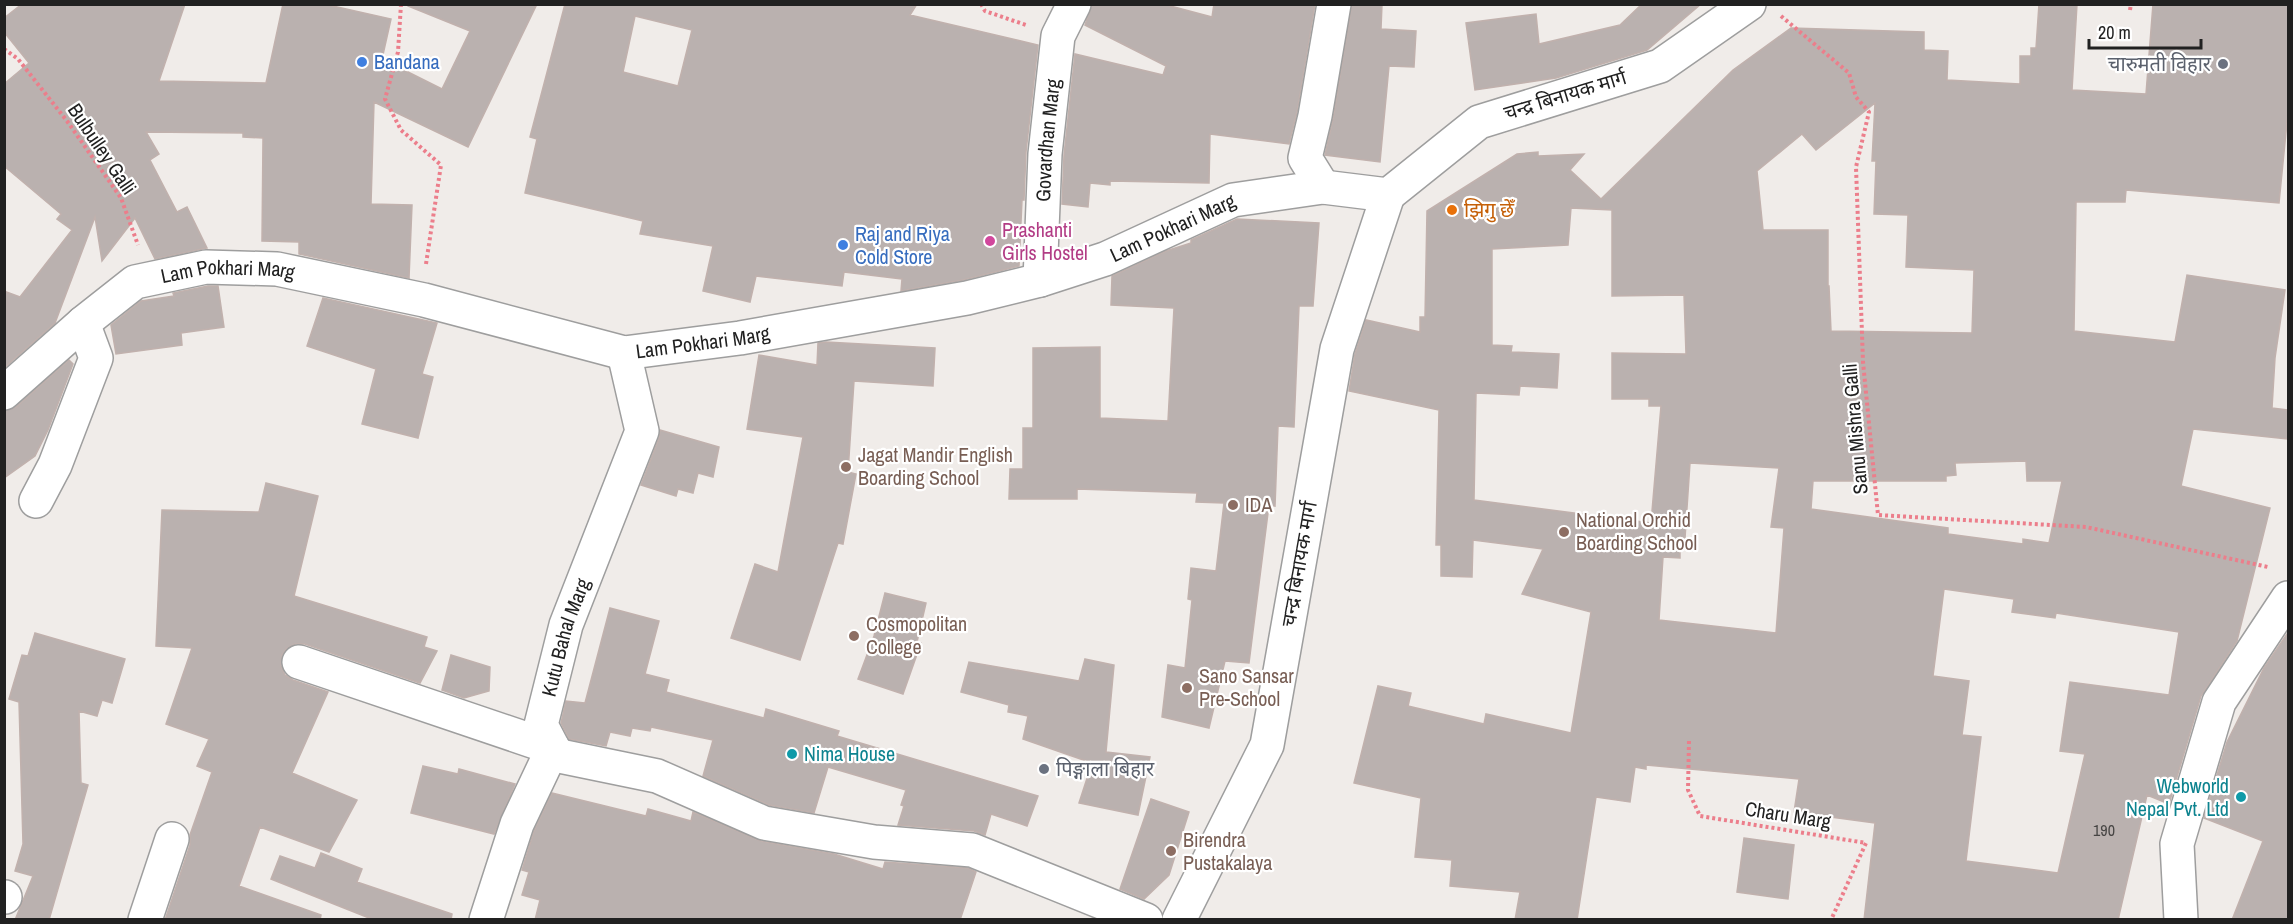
<svg xmlns="http://www.w3.org/2000/svg" width="2293" height="924" viewBox="0 0 2293 924" font-family="'Archivo Narrow','Noto Sans Devanagari',sans-serif">
<rect width="100%" height="100%" fill="#f0ece9"/>
<path fill="#bab1af" stroke="#c1b1ad" stroke-width="1.5" fill-rule="evenodd" d="M22,4H185L159,81L266,83L283,4H324L391,19L382,59L442,89L470,31L408,6V4H537L468,147L374,102L371,204L412,205L409,278L299,254V242L262,241L263,138L243,137V133L146,132L159,154L150,160L177,212L187,207L207,248L155,259L135,218L102,261L95,217L55,323L4,368V291L20,297L72,230L57,219L61,214L4,166V84L29,63L4,32V18Z
M565,4H917L910,15L1038,45L1026,152L1024,200H1022L1019,266L963,280L901,291L902,279L844,272L842,286L756,276L750,302L703,291L713,246L640,234L643,221L525,193L537,139L530,137ZM635,16L692,30L678,86L623,72Z
M1092,4H1163L1212,17L1214,4H1315L1297,112L1289,144L1210,134L1209,183L1110,181V185L1090,183L1088,207L1062,204L1064,155L1075,54L1163,75L1166,66L1085,25Z
M1352,4H1382L1381,29L1416,31L1414,67L1389,66L1380,162L1325,155L1333,119Z
M1642,4H1701L1647,50L1556,78L1475,90L1466,23L1536,14L1539,44L1620,25Z
M2039,4H2077L2072,90L2146,94L2153,4H2289V102L2279,203L2126,190L2125,202H2076L2074,331L2175,342L2187,275L2285,290L2275,358L2272,408L2289,410V439L2193,429L2181,486L2270,508L2237,641L2201,696L2169,804L2147,795L2118,920H1864L1875,823L1794,812L1799,779L1646,765V769L1635,767L1630,802L1596,797L1577,920H1515L1520,892L1450,886L1452,860L1415,857L1421,798L1354,783L1378,686L1411,693L1408,706L1484,724L1486,714L1571,733L1591,612L1522,594L1543,549L1473,540L1472,577L1441,576V545H1436L1439,410L1349,391L1355,354L1366,320L1420,332V317H1425L1427,211L1517,154L1538,152V156L1584,154L1570,170L1601,199L1733,70L1791,28L1924,32V50L1948,51L1947,80L2020,84V56H2031V48H2036ZM1875,103L1872,161H1876L1874,214L1908,215L1906,267L1974,270L1972,333L1831,331L1829,286H1828V230H1763L1757,171L1802,134L1816,150ZM1571,208L1612,210V296L1684,295L1686,354L1612,353V399H1649V406H1661L1651,523L1474,500L1476,393L1519,395L1520,386L1557,388L1559,354L1511,352L1512,346L1492,345V249L1568,245ZM2026,461L2027,481H2062L2049,543L2023,539V544L1948,534V528L1811,509L1813,481H1946V476L1956,475L1955,463ZM1690,463L1779,468L1771,527L1784,528L1776,633L1659,620L1663,557L1680,558V537L1685,538ZM1944,589L2014,599L2012,612L2055,618L2056,613L2179,632L2169,695L2070,682L2060,751L2085,754L2058,873L1966,861L1981,737L1962,735L1969,681L1933,676Z
M1237,219L1319,223L1313,306H1299L1294,427L1278,426L1275,506L1269,505L1249,663L1225,661L1209,728L1162,717L1168,665L1185,668L1192,600L1188,599L1191,568L1216,571L1224,503L1196,502L1197,493L1077,489V499H1009L1010,469H1023V428H1033V348L1100,347V418L1168,421L1174,308L1111,305L1112,276L1166,251L1191,243V240Z
M208,286H218L224,327L181,333L182,345L116,354L111,325L141,301L174,296L173,293Z
M323,298L437,323L422,374L433,377L418,438L362,424L376,369L307,346Z
M826,342L935,348L933,386L854,381L848,472L856,474L843,544L838,543L800,660L731,638L755,564L778,572L803,437L747,429L759,355L817,365L818,343Z
M69,360L73,364L48,430L35,456L4,478V411L16,407Z
M660,430L719,447L713,477L698,473L693,493L678,489L676,496L641,485L659,438Z
M266,483L318,496L294,596L427,637L424,647L437,651L420,683L305,644H295L287,648L282,655L281,666L285,675L293,680L328,692L292,773L357,800L329,852L260,827L239,886L321,915L320,920H165L190,845V835L212,772L197,766L209,739L166,724L192,648L156,646L162,510L259,512Z
M885,593L926,603L917,642L921,643L903,694L858,679L874,636Z
M610,608L659,621L645,674L669,680L666,692L764,718L766,709L839,731L837,736L1038,796L1027,826L991,814L985,835L974,831L898,825L904,806L901,805L906,790L828,767L814,813L769,805L703,776L713,740L651,727L650,731L632,728L630,736L610,732L606,746L569,739L561,723L566,701L585,703Z
M2289,631V920H2232L2263,841L2204,818L2227,742L2264,668Z
M35,633L125,659L112,703L102,700L97,716L79,711L81,783L88,785L49,920H15L33,876L15,871L23,844L19,702L9,699L22,655L28,656Z
M451,655L490,667L489,691L464,698L442,690Z
M1085,659L1114,665L1106,752L1150,757L1138,815L1079,803L1092,763L1023,739L1028,716L1008,712L1009,705L961,692L969,662L1079,681Z
M423,766L458,774L459,769L515,784L494,834L411,813Z
M552,793L646,816L648,809L691,821L693,812L761,841L834,854L883,869L885,862L968,868L976,872L960,920H535L540,900L522,895L529,872L522,870L534,831Z
M1151,799L1189,812L1169,875L1144,899L1120,889Z
M1744,838L1794,845L1788,899L1737,892Z
M321,853L362,869L357,882L452,914L451,920H374L271,879L280,856L315,868Z"/>
<g fill="none" stroke-linecap="round" stroke-linejoin="round">
<defs>
<g id="minor">
<path d="M1323,187L1305,158L1315,116L1334,4"/>
<path id="s1" d="M1040,280L1045,154L1058,36L1074,4"/>
<path id="s2" d="M4,393L83,323L135,282L206,267L277,269L424,300L624,353L740,338L967,298L1040,280L1105,259L1233,200L1323,187L1388,195L1479,122L1660,66L1749,4"/>
<path d="M36,501L55,465L96,358L83,323"/>
<path d="M299,662L553,748"/>
<path d="M550,754L657,776L764,823L874,842L972,850L1146,920"/>
<path d="M4,897H5"/>
<path d="M145,920L172,839"/>
<path id="s3" d="M486,920L517,824L553,748L541,725L566,625L642,431L624,353"/>
<path d="M1179,920L1267,745L1337,349L1388,195"/>
<path d="M2181,920L2177,844L2219,702L2288,598"/>
</g>
</defs>
<use href="#minor" stroke="#9e9e9e" stroke-width="36"/>
<path stroke="#ec7e8b" stroke-width="4" stroke-dasharray="3 3" stroke-linecap="butt" d="M401,4L398,52L385,99L401,130L441,165L426,264
M981,4L985,11L1026,25
M2130,10L2131,4
M1781,16L1849,73L1856,97L1869,112L1856,167L1863,362L1878,515L2086,527L2268,567
M4,49L18,59L67,121L121,198L138,245
M1689,741L1688,790L1700,816L1866,843L1831,920"/>
<use href="#minor" stroke="#fff" stroke-width="33"/>
</g>
<g fill="#3f7fe0" stroke="#fff" stroke-width="2">
<circle cx="362" cy="62" r="6"/>
<circle cx="843" cy="245" r="6"/>
</g>
<g fill="#6b7280" stroke="#fff" stroke-width="2">
<circle cx="2223" cy="64" r="6"/>
<circle cx="1044" cy="769" r="6"/>
</g>
<circle fill="#e8710a" stroke="#fff" stroke-width="2" cx="1452" cy="210" r="6"/>
<circle fill="#d1479c" stroke="#fff" stroke-width="2" cx="990" cy="241" r="6"/>
<g fill="#8d6e63" stroke="#fff" stroke-width="2">
<circle cx="846" cy="467" r="6"/>
<circle cx="1233" cy="505" r="6"/>
<circle cx="1564" cy="532" r="6"/>
<circle cx="854" cy="636" r="6"/>
<circle cx="1187" cy="688" r="6"/>
<circle cx="1171" cy="851" r="6"/>
</g>
<g fill="#0f9aa8" stroke="#fff" stroke-width="2">
<circle cx="792" cy="754" r="6"/>
<circle cx="2241" cy="797" r="6"/>
</g>
<g text-anchor="middle" stroke-width="4.5" stroke-linejoin="round" paint-order="stroke">
<g font-size="16" fill="#474544">
<text x="2104" y="836">190</text>
</g>
<g font-size="20" fill="#366cbe" stroke="#fff" text-anchor="start">
<text x="374" y="69">Bandana</text>
<text x="855" y="241">Raj and Riya<tspan x="855" dy="23">Cold Store</tspan></text>
</g>
<g font-size="20" fill="#5b616d" stroke="#fff" text-anchor="end">
<text x="2211" y="71">चारुमती विहार</text>
<text x="1056" y="776" text-anchor="start">पिङ्गाला बिहार</text>
</g>
<g font-size="20" fill="#212121" stroke="#fff">
<text transform="translate(1565 95) rotate(-17)" y="7">चन्द्र बिनायक मार्ग</text>
<text dy="7" stroke="none"><textPath href="#s1" startOffset="140">Govardhan Marg</textPath></text>
<text transform="translate(102 149) rotate(56)" y="7">Bulbulley Galli</text>
<text dy="7" stroke="none"><textPath href="#s2" startOffset="1238">Lam Pokhari Marg</textPath></text>
<text dy="7" stroke="none"><textPath href="#s2" startOffset="266">Lam Pokhari Marg</textPath></text>
<text dy="7" stroke="none"><textPath href="#s2" startOffset="752">Lam Pokhari Marg</textPath></text>
<text transform="translate(1855 429) rotate(-95)" y="7">Sanu Mishra Galli</text>
<text transform="translate(1299 564) rotate(-80)" y="7">चन्द्र बिनायक मार्ग</text>
<text dy="7" stroke="none"><textPath href="#s3" startOffset="302">Kutu Bahal Marg</textPath></text>
<text transform="translate(1788 815) rotate(9)" y="7">Charu Marg</text>
</g>
<g font-size="20" fill="#c56008" stroke="#fff" text-anchor="start">
<text x="1464" y="217">झिगु छेँ</text>
</g>
<g font-size="20" fill="#b23c85" stroke="#fff" text-anchor="start">
<text x="1002" y="237">Prashanti<tspan x="1002" dy="23">Girls Hostel</tspan></text>
</g>
<g font-size="20" fill="#785e54" stroke="#fff" text-anchor="start">
<text x="858" y="462">Jagat Mandir English<tspan x="858" dy="23">Boarding School</tspan></text>
<text x="1245" y="512">IDA</text>
<text x="1576" y="527">National Orchid<tspan x="1576" dy="23">Boarding School</tspan></text>
<text x="866" y="631">Cosmopolitan<tspan x="866" dy="23">College</tspan></text>
<text x="1199" y="683">Sano Sansar<tspan x="1199" dy="23">Pre-School</tspan></text>
<text x="1183" y="847">Birendra<tspan x="1183" dy="23">Pustakalaya</tspan></text>
</g>
<g font-size="20" fill="#0d838f" stroke="#fff" text-anchor="start">
<text x="804" y="761">Nima House</text>
<text x="2229" y="793" text-anchor="end">Webworld<tspan x="2229" dy="23">Nepal Pvt. Ltd</tspan></text>
</g>
</g>
<rect width="2293" height="924" fill="none" stroke="#212121" stroke-width="12"/>
<path d="M2089 39v9h112v-9" fill="none" stroke="#212121" stroke-width="3"/>
<text x="2098" y="39" font-size="18" fill="#212121" stroke="#ffffff" stroke-width="4.5" paint-order="stroke">20 m</text>
</svg>
